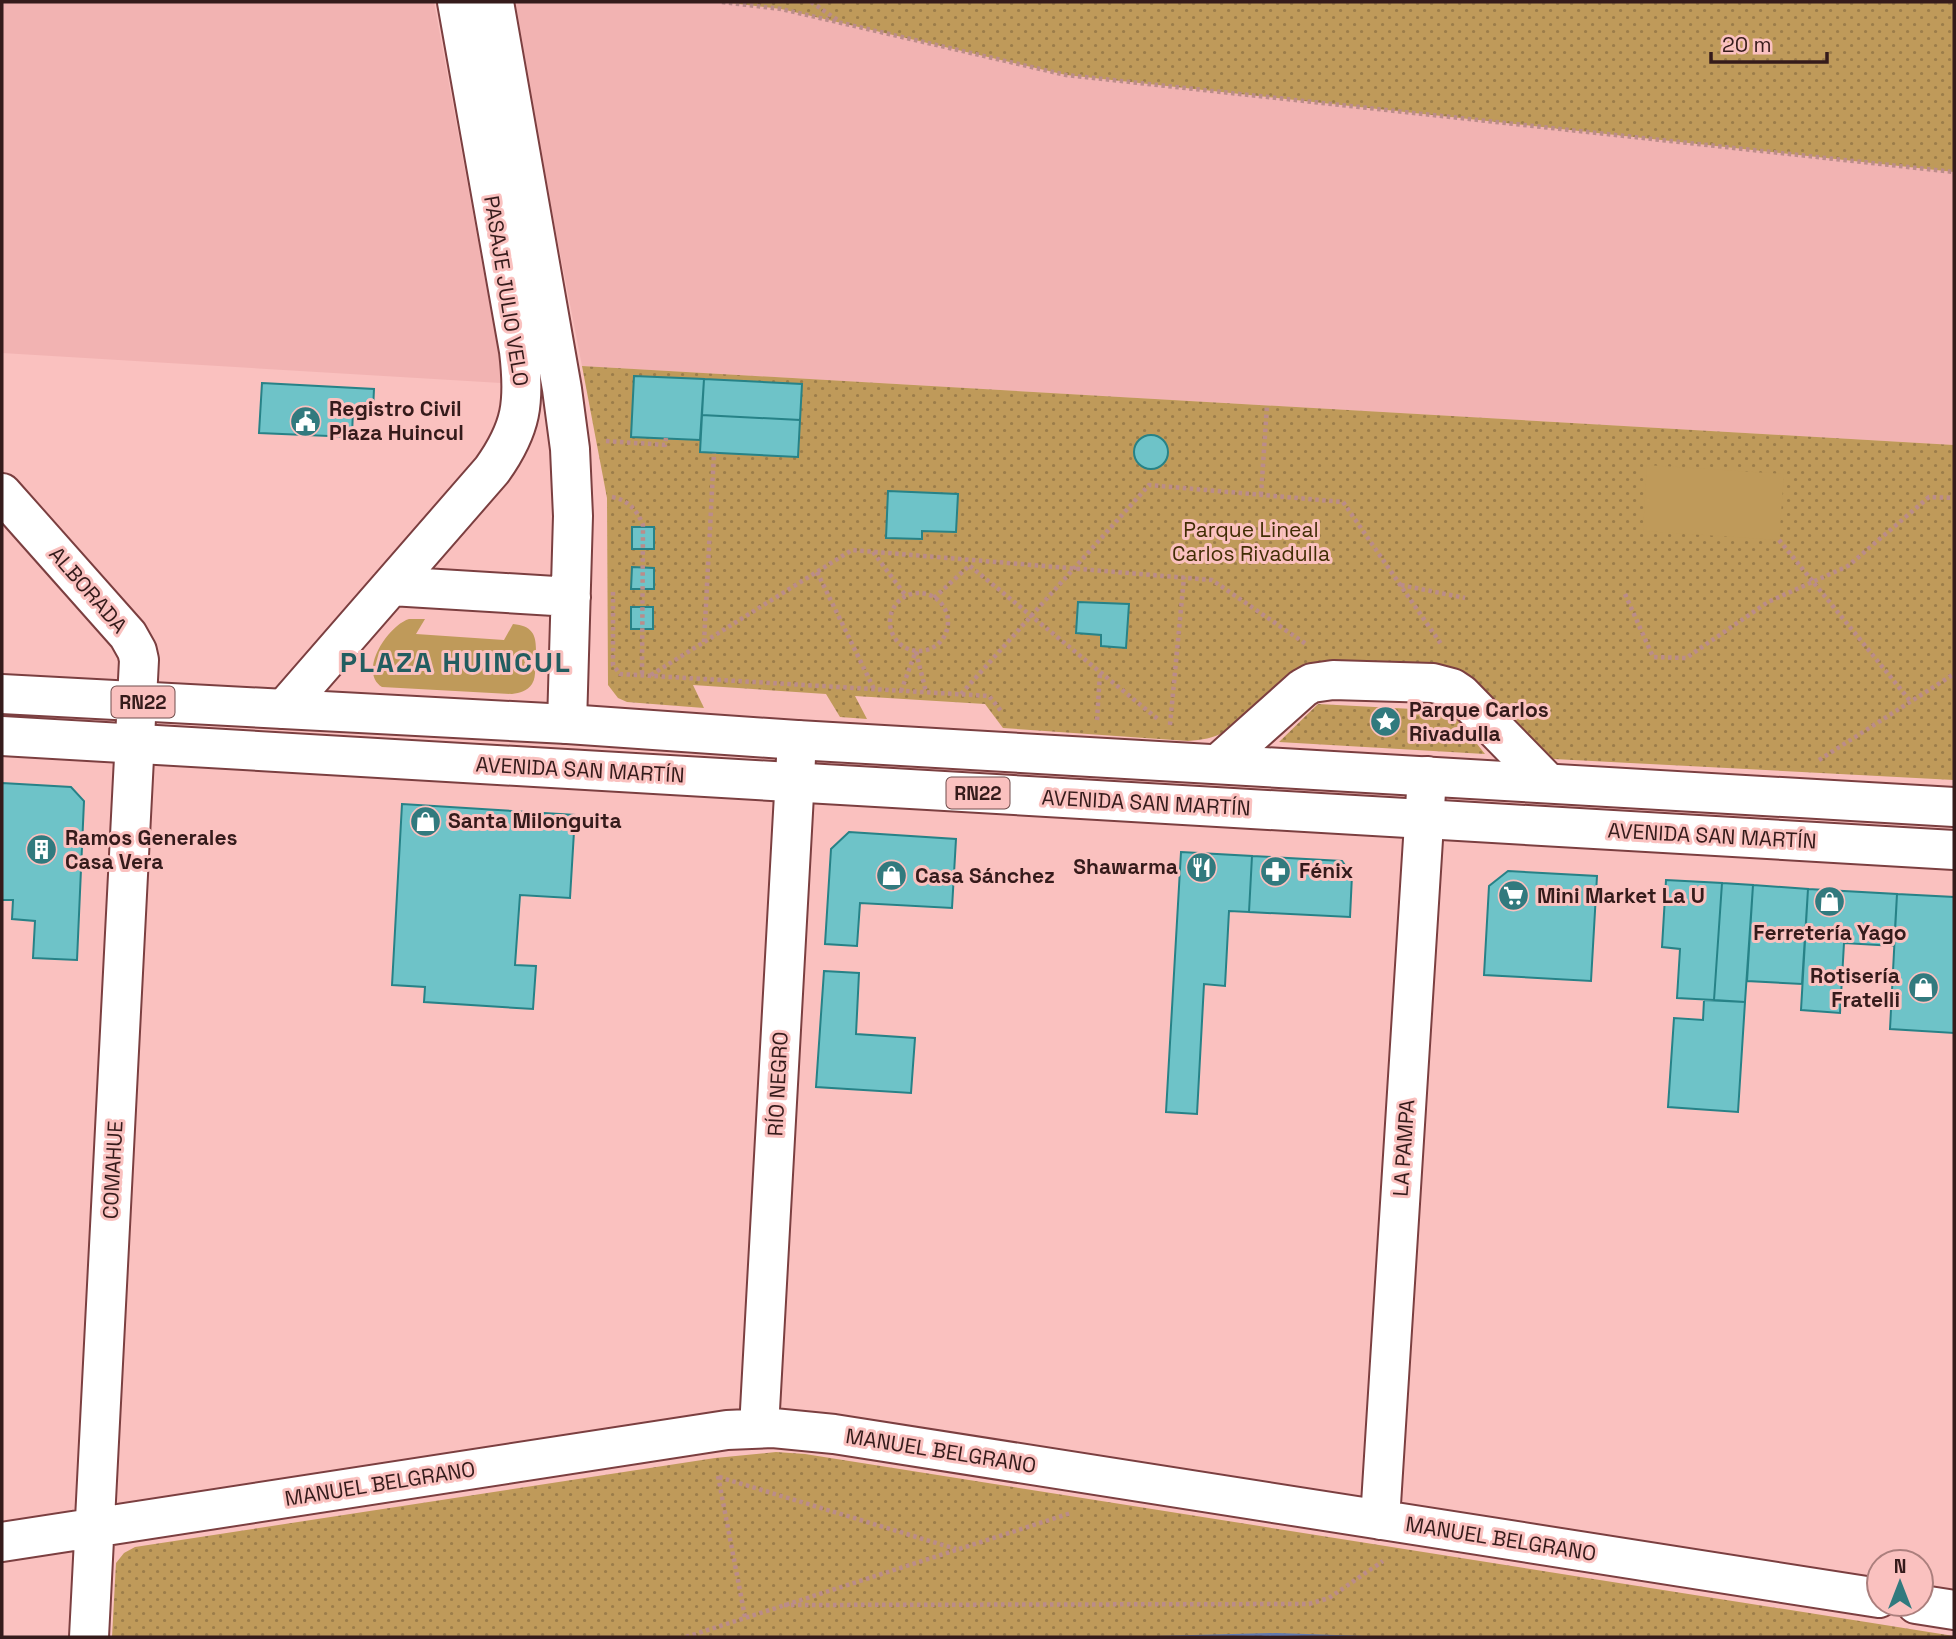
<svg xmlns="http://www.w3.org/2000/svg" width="1956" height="1639" viewBox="0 0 1956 1639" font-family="'Space Grotesk',sans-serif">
<defs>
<pattern id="grass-dots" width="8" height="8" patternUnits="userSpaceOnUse" patternTransform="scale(1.75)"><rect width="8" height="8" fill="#bf9a5a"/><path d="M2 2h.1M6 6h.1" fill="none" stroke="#9c7d4a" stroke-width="1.8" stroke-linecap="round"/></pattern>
<pattern id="water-ripples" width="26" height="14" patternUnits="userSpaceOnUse" patternTransform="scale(1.75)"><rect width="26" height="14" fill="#75a3f0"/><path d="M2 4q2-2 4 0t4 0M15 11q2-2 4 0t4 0" fill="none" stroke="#6184c2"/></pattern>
</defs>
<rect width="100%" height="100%" fill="#fac1bf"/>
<path fill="#f2b3b2" d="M2,2H434L500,360L501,383L2,353Z
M511,2H722L752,5L781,9L1066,75L1954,172V445L582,366Z"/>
<path fill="url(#grass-dots)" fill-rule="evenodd" d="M722,2H1954V172L1066,75L781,9Z
M582,366L1954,445V780L1554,759L1538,752L1468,681L1328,664L1225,732C1213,738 1202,740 1188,741L1003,728L985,704L855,696L867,719L840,717L826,694L693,685L704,708L627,702L618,698L608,685L607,498ZM634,376L802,384L700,452V440L631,437ZM888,491L958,494L956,532L922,531V539L886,538ZM1078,602L1128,604L1126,648L1101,646V635L1076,633Z
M1318,704L1451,711L1485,754L1279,742Z
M776,1452L805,1454L1954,1636V1637H1365L1276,1634L1155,1637H112L116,1563L124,1553L135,1547L715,1458Z"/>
<path fill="#bf9a5a" d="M1647,465L1784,474L1779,540L1643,531Z
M409,619H425L416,634L504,640L513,624C538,626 537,642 535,662C535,669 536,678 532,684C527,691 520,693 512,694L382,687C357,671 389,625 409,619Z"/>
<path fill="url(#water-ripples)" stroke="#627ab0" stroke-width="2" d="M1276,1634L1365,1637H1155Z"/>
<path fill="#6ec3c8" stroke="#278287" stroke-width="2" d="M634,376L704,379L700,440L631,437Z
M704,379L802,384L800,420L702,415Z
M262,383L374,389L373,410L353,409L352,437L259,433Z
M702,415L800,420L798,457L700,452Z
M1134 452a17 17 0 1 1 34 0a17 17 0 1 1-34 0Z
M888,491L958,494L956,532L922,531V539L886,538Z
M632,527H654V549H632Z
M632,567L654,568V589H631Z
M1078,602L1129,604L1126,648L1101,646V635L1076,633Z
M631,607H653V629H631Z
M2,783L71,787L84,801L77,960L33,958L35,921L12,919L13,900H2Z
M402,804L575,815L570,898L520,895L515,965L536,966L533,1009L424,1002L425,987L392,985Z
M849,832L956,839L952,908L860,903L857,946L825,944L831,849Z
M1181,852L1252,856L1249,912L1229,911L1225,986L1204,984L1197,1114L1166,1112Z
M1252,856L1342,861L1352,875L1350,917L1249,912Z
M1508,871L1597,876L1591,981L1484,975L1489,886Z
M1666,880L1722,883L1714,1000L1677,998L1680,949L1662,947Z
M1722,883L1753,885L1745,1002L1714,1000Z
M1753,885L1808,889L1802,984L1747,981Z
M1808,889L1897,894L1894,946L1844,943L1840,1013L1801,1010Z
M1897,894L1954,897V1033L1890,1029Z
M824,971L859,973L856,1034L915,1038L911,1093L816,1087Z
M1704,1000L1745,1002L1738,1112L1668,1107L1674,1018L1703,1020Z"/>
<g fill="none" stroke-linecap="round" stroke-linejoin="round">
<defs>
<path id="minor" d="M2,493L128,635L137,651L139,660L89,1637
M1218,764L1303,688L1312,683L1333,680L1433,683L1452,688L1461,694L1548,783
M759,1428L797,740
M1380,1520L1427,776
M2,1542L727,1430L773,1428L834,1434L1879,1598
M1916,1604L1954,1610"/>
<path id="major" d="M494,2L562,389L570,449L573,516L567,724
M391,586L571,597
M284,709L492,470C522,428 525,402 519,351L457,2"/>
<path id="highway" d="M2,694L567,724L797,740L1954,807
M2,736L1954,850"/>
</defs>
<use href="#minor" stroke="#7b3f40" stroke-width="42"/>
<use href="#major" stroke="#7b3f40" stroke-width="42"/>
<use href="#highway" stroke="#7b3f40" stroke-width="42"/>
<path stroke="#bb8c8a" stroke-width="4.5" stroke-dasharray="3.5 3.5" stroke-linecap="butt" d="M722,2L781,9L1066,75L1954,172
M811,2L839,21
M606,441L665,445L666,438
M1261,495L1267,405
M612,497C628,500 637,510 643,525L642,675
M1779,540L1911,702
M873,552L906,596
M970,566L1159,720
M817,572L874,689
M1401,585L1465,598
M613,592V665L620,674L989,696L1002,712
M890 622a29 29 0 1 1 58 0a29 29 0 1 1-58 0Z
M1625,594L1653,657L1686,658L1768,602L1848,566L1929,497L1954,498
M934,598L970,565
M704,642L714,453
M916,652L926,692
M651,675L852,550L1212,580L1306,644
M901,691L916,651
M961,694L1149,485L1343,502L1441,644
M1097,720L1100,673
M1170,725L1184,577
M1819,760L1954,674
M718,1476L745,1617
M719,1477L956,1549
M784,1605L1309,1604L1329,1598L1383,1561
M686,1637L1071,1513"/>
<use href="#minor" stroke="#fff" stroke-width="38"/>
<use href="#major" stroke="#fff" stroke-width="38"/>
<use href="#highway" stroke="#fff" stroke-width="38"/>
</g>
<defs>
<symbol id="civic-disc" viewBox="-11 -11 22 22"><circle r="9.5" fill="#317a7e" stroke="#fac1bf"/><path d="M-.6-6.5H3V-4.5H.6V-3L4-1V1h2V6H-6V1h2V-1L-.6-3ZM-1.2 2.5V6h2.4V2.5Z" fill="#fff"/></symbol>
<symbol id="sight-disc" viewBox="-11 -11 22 22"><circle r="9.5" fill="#317a7e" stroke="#fac1bf"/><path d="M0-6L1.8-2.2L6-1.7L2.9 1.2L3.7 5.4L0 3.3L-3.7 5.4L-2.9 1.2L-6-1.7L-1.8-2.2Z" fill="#fff"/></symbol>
<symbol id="shop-disc" viewBox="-11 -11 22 22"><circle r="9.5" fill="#317a7e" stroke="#fac1bf"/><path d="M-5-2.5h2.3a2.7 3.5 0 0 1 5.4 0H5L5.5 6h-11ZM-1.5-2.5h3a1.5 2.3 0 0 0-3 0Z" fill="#fff"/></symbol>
<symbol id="building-disc" viewBox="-11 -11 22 22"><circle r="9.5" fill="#317a7e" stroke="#fac1bf"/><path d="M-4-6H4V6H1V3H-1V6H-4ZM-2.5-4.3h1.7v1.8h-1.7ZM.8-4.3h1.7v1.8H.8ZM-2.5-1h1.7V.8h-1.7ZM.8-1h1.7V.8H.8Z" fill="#fff"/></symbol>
<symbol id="restaurant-disc" viewBox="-11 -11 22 22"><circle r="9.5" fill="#317a7e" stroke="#fac1bf"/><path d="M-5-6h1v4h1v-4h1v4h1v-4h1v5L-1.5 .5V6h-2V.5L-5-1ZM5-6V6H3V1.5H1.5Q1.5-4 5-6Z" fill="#fff"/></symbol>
<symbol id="pharmacy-disc" viewBox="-11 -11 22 22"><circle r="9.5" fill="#317a7e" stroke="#fac1bf"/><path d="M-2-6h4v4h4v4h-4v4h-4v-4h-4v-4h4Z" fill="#fff"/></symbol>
<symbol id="supermarket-disc" viewBox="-11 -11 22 22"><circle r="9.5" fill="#317a7e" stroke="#fac1bf"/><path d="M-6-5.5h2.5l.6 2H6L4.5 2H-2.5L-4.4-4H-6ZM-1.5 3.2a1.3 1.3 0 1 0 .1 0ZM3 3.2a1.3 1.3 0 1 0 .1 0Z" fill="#fff"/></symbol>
</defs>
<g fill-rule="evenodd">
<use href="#civic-disc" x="288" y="404" width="35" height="35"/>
<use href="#sight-disc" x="1368" y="704" width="35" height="35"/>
<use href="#shop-disc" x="408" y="804" width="35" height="35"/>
<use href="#building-disc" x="24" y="832" width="35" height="35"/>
<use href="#restaurant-disc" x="1184" y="850" width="35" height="35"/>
<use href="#pharmacy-disc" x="1258" y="854" width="35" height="35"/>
<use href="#shop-disc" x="874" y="858" width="35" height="35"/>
<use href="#supermarket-disc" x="1496" y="878" width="35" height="35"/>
<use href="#shop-disc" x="1812" y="884" width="35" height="35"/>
<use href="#shop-disc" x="1906" y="970" width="35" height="35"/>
</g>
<g text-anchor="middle" stroke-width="6" stroke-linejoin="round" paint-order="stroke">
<g fill="#fac1bf" stroke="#704d4c" stroke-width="2">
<rect x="111.5" y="686.5" width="63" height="31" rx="5"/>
<rect x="946.5" y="777.5" width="63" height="31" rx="5"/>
</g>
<g font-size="19" font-weight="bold" fill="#351b1b">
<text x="143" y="709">RN22</text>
<text x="978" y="800">RN22</text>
</g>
<g font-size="21" fill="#351b1b" stroke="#fac1bf">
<text transform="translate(506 291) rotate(81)" y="7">PASAJE JULIO VELO</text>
<text transform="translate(88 590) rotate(49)" y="7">ALBORADA</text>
<text transform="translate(580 770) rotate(3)" y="7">AVENIDA SAN MARTÍN</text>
<text transform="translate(1146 803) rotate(3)" y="7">AVENIDA SAN MARTÍN</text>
<text transform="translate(1712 836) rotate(3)" y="7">AVENIDA SAN MARTÍN</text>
<text transform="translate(778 1084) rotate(-87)" y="7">RÍO NEGRO</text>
<text transform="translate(1404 1148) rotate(-86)" y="7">LA PAMPA</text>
<text transform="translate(113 1170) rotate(-87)" y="7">COMAHUE</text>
<text transform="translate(941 1451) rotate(9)" y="7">MANUEL BELGRANO</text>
<text transform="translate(380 1484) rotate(-9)" y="7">MANUEL BELGRANO</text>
<text transform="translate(1501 1539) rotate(9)" y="7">MANUEL BELGRANO</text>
</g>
<g font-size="21" font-weight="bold" fill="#351b1b" stroke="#fac1bf" text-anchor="start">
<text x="329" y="416">Registro Civil<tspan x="329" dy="24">Plaza Huincul</tspan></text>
<text x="1409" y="717">Parque Carlos<tspan x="1409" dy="24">Rivadulla</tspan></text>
<text x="448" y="828">Santa Milonguita</text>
<text x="65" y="845">Ramos Generales<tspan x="65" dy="24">Casa Vera</tspan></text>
<text x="1178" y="874" text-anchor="end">Shawarma</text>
<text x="1299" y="878">Fénix</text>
<text x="915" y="883">Casa Sánchez</text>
<text x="1537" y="903">Mini Market La U</text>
<text x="1830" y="940" text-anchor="middle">Ferretería Yago</text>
<text x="1900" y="983" text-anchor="end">Rotisería<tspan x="1900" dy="24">Fratelli</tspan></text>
</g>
<g font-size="21" fill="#412d04" stroke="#fac1bf">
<text x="1251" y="537">Parque Lineal<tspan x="1251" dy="24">Carlos Rivadulla</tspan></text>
</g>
<g font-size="28" font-weight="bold" letter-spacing="2" fill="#225d60" stroke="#fac1bf">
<text x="456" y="672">PLAZA HUINCUL</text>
</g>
</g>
<rect width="1956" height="1639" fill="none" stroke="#351b1b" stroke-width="7"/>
<g transform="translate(1900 1583)"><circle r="33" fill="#fac1bf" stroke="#ab7f7d" stroke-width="2"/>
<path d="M0-5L12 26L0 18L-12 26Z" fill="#317a7e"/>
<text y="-10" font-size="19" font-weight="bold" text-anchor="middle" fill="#351b1b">N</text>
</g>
<path d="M1711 52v10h116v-10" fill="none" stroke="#351b1b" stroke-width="3.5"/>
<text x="1722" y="52" font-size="21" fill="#351b1b" stroke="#fac1bf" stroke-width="5" paint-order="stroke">20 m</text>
</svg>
